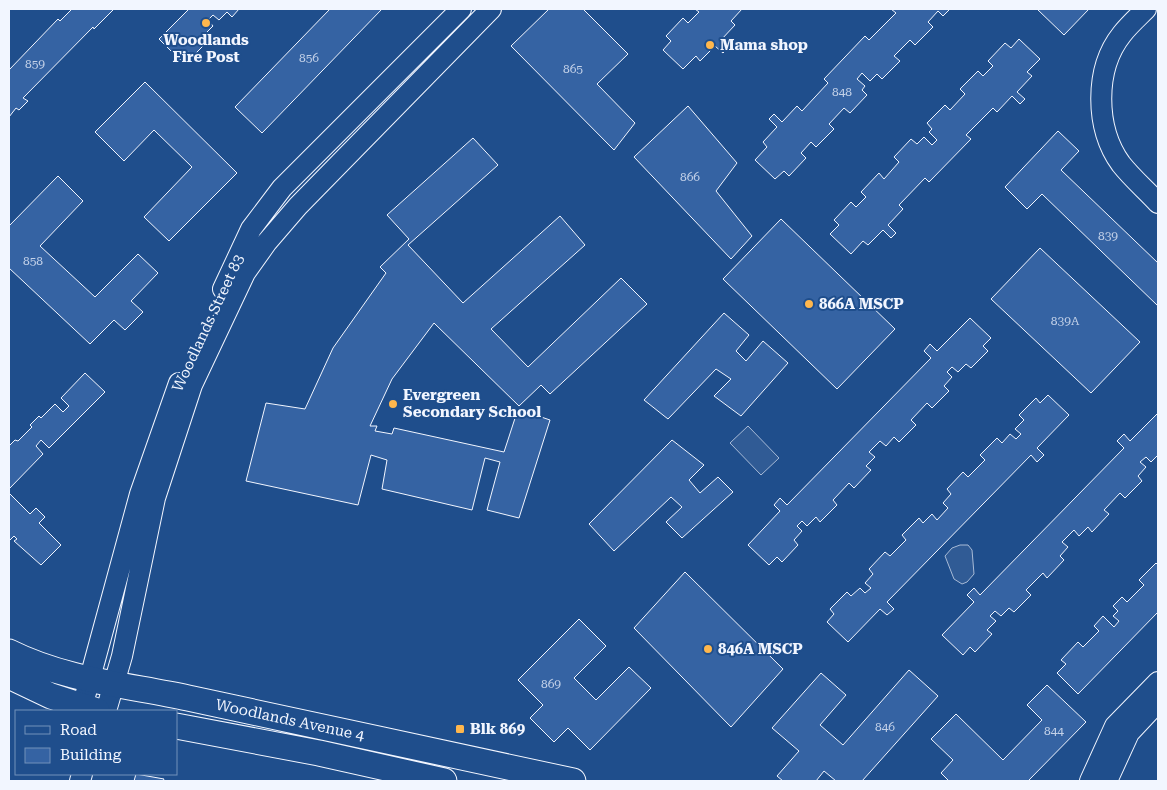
<svg xmlns="http://www.w3.org/2000/svg" width="1167" height="790" viewBox="0 0 1167 790" font-family="'Roboto Serif',serif">
<rect width="100%" height="100%" fill="#1f4e8c"/>
<path fill="#305b95" stroke="#a8bbd7" d="M748,426L779,458L761,475L730,443Z
M960,545H968L972,550L974,574L967,582L962,584L954,579L945,556L952,548Z"/>
<path fill="#3563a3" stroke="#f2f6ff" d="M72,9H114L94,29L93,27L23,98L28,101L19,110L16,108L9,117V70L58,19L60,21Z
M189,9H239L232,17L227,12L219,20L213,15L208,20L213,26L205,34L210,39L193,56L188,52L180,60L159,39Z
M330,9H382L262,133L235,107Z
M549,9H583L628,54L597,84L635,123L614,150L511,46Z
M695,9H742L731,21L735,25L720,41L728,48L723,53L715,46L700,61L696,56L683,69L663,50L671,41L666,36L683,18L688,23L699,12Z
M891,9H950L943,16L938,11L928,22L933,27L915,45L910,40L894,56L900,61L882,79L877,74L870,81L862,73L857,79L865,86L862,90L867,95L850,113L844,108L829,124L834,129L816,147L811,142L801,153L806,158L789,176L784,171L775,179L755,160L767,147L763,142L777,127L769,119L774,114L782,122L797,106L802,111L828,83L824,79L865,36L869,40L896,13Z
M1037,9H1089L1064,35Z
M1019,39L1040,59L1027,72L1032,76L1017,92L1025,99L1020,104L1012,96L997,112L993,108L966,135L971,139L929,182L925,178L899,205L903,209L888,225L896,233L891,238L883,230L868,245L863,241L851,254L830,234L839,225L834,220L851,202L856,207L866,197L861,192L879,173L884,179L899,162L894,157L911,139L917,144L924,137L932,145L937,140L929,132L932,129L927,123L945,105L950,110L965,94L960,89L978,71L983,76L993,66L988,61L1005,43L1011,48Z
M145,82L237,173L169,241L144,217L192,167L154,130L124,161L95,132Z
M688,106L737,163L716,191L752,236L731,259L634,157Z
M1058,131L1079,151L1061,170L1158,263V306L1042,194L1027,209L1005,187Z
M473,138L498,165L408,245L463,303L560,216L585,245L491,329L528,367L621,278L647,304L550,394L541,385L519,406L434,323L392,379L370,426H377L375,431L392,434L394,428L504,452L518,409L550,420L519,518L487,510L500,462L485,458L472,510L382,489L387,460L371,455L358,505L246,481L266,403L305,409L333,348L386,273L380,267L409,239L387,215Z
M58,176L83,201L40,246L95,297L138,254L158,273L131,301L143,312L125,330L114,320L90,344L9,268V226Z
M781,219L895,329L837,389L723,279Z
M1040,248L1140,342L1091,393L991,299Z
M724,313L749,335L736,351L746,361L763,341L788,363L741,416L714,396L731,379L716,369L668,419L644,400Z
M970,318L991,338L983,346L988,351L971,368L966,364L958,372L952,367L947,372L952,377L944,386L949,391L932,408L927,403L911,420L916,425L899,442L894,437L886,446L880,441L869,452L875,457L866,466L871,470L854,488L849,483L833,500L837,505L820,522L816,517L807,526L802,521L797,526L802,531L794,540L798,545L782,562L777,557L769,565L748,545L780,511L774,505L780,498L787,505L931,358L924,351L930,344L937,351Z
M85,373L105,392L49,448L41,440L36,446L43,454L9,489V446L15,440L18,441L32,427L30,425L39,416L41,418L55,404L63,412L69,406L61,398Z
M1048,395L1069,415L1037,448L1044,455L1037,462L1031,455L887,602L894,609L887,615L880,609L848,642L827,622L834,614L830,609L847,592L851,596L860,588L865,593L871,588L865,583L873,574L869,569L885,552L890,556L906,540L902,535L919,518L923,523L932,514L937,520L948,508L943,503L951,494L947,489L963,472L968,477L985,460L980,455L997,438L1002,443L1010,434L1016,439L1021,434L1015,429L1024,420L1019,415L1036,398L1040,403Z
M1158,413V455L1151,462L1146,457L1140,462L1146,467L1138,476L1142,481L1125,498L1120,493L1104,510L1109,514L1092,532L1088,527L1079,536L1074,530L1062,542L1068,547L1060,556L1064,560L1047,578L1043,573L1026,590L1031,595L1014,612L1009,608L1001,616L995,611L990,616L996,621L987,630L992,634L975,652L970,647L963,655L942,635L974,602L967,595L974,588L980,595L1124,448L1117,441L1124,434L1130,441Z
M672,440L704,465L689,480L700,493L718,477L733,492L682,538L666,522L682,507L671,497L614,551L589,524Z
M9,493L30,514L36,508L45,517L39,523L61,545L41,565L14,541L17,539L14,536L9,541Z
M1156,563L1158,565V612L1078,694L1057,673L1066,664L1061,660L1078,642L1083,647L1099,631L1094,626L1103,616L1114,627L1119,621L1113,616L1118,611L1113,606L1122,597L1127,602L1144,585L1139,580Z
M685,572L783,669L731,727L634,628Z
M579,619L606,646L574,678L596,700L629,667L651,688L590,750L568,728L554,742L530,718L543,705L518,680Z
M909,670L938,696L862,781H836L824,771L816,781H783L777,776L799,751L772,728L821,673L846,695L820,725L843,745Z
M1047,685L1086,722L1028,781H949L941,773L953,760L931,739L956,714L1003,760L1042,720L1027,705Z
M136,774L164,779L163,781H134Z"/>
<g fill="none" stroke-linecap="round" stroke-linejoin="round">
<defs>
<path id="minor" d="M1146,9C1138,17 1129,25 1122,34C1094,69 1095,128 1121,164C1132,178 1146,190 1158,203
M223,289L251,229L282,188L461,9
M81,711L140,494L179,383
M106,711L122,656L155,498L192,385L245,273L267,242L298,206L491,9
M80,781L82,774
M1090,781L1115,726L1158,682
M1107,781L1129,733L1158,702"/>
<path id="major" d="M9,652C65,680 127,685 188,698C316,726 445,753 573,781
M9,676L51,696L97,711
M176,726L319,753L444,781"/>
</defs>
<use href="#minor" stroke="#f2f6ff" stroke-width="22"/>
<use href="#major" stroke="#f2f6ff" stroke-width="27"/>
<use href="#minor" stroke="#1f4e8c" stroke-width="20"/>
<use href="#major" stroke="#1f4e8c" stroke-width="25"/>
</g>
<g fill="#ffb74d" stroke="#1f4e8c" stroke-width="2">
<circle cx="206" cy="23" r="5"/>
<circle cx="710" cy="45" r="5"/>
<circle cx="809" cy="304" r="5"/>
<circle cx="393" cy="404" r="5"/>
<circle cx="708" cy="649" r="5"/>
<rect x="455" y="724" width="10" height="10" rx="2.5"/>
</g>
<g text-anchor="middle" stroke-width="4" stroke-linejoin="round" paint-order="stroke">
<g font-size="12" fill="#c3d1e8">
<text x="309" y="62">856</text>
<text x="35" y="68">859</text>
<text x="573" y="73">865</text>
<text x="842" y="96">848</text>
<text x="690" y="181">866</text>
<text x="1108" y="240">839</text>
<text x="33" y="265">858</text>
<text x="1065" y="325">839A</text>
<text x="551" y="688">869</text>
<text x="885" y="731">846</text>
<text x="1054" y="735">844</text>
</g>
<g font-size="15" font-weight="bold" fill="#f2f6ff" stroke="#1f4e8c" text-anchor="start">
<text x="206" y="45" text-anchor="middle">Woodlands<tspan x="206" dy="17">Fire Post</tspan></text>
<text x="720" y="50">Mama shop</text>
<text x="819" y="309">866A MSCP</text>
<text x="403" y="400">Evergreen<tspan x="403" dy="17">Secondary School</tspan></text>
<text x="718" y="654">846A MSCP</text>
<text x="470" y="734">Blk 869</text>
</g>
<g font-size="15" fill="#f2f6ff" stroke="#1f4e8c">
<text transform="translate(208 323) rotate(-65)" y="5">Woodlands Street 83</text>
<text transform="translate(290 720) rotate(12)" y="5">Woodlands Avenue 4</text>
</g>
</g>
<rect width="1167" height="790" fill="none" stroke="#f2f6ff" stroke-width="20"/>
<rect x="15" y="710" width="162" height="65" fill="#1f4e8c" stroke="#7391ba"/>
<rect x="25" y="726" width="25" height="8" fill="#1f4e8c" stroke="#7391ba"/>
<text x="60" y="735" font-size="15" fill="#f2f6ff">Road</text>
<rect x="25" y="748" width="25" height="15" fill="#3563a3" stroke="#7391ba"/>
<text x="60" y="760" font-size="15" fill="#f2f6ff">Building</text>
</svg>
